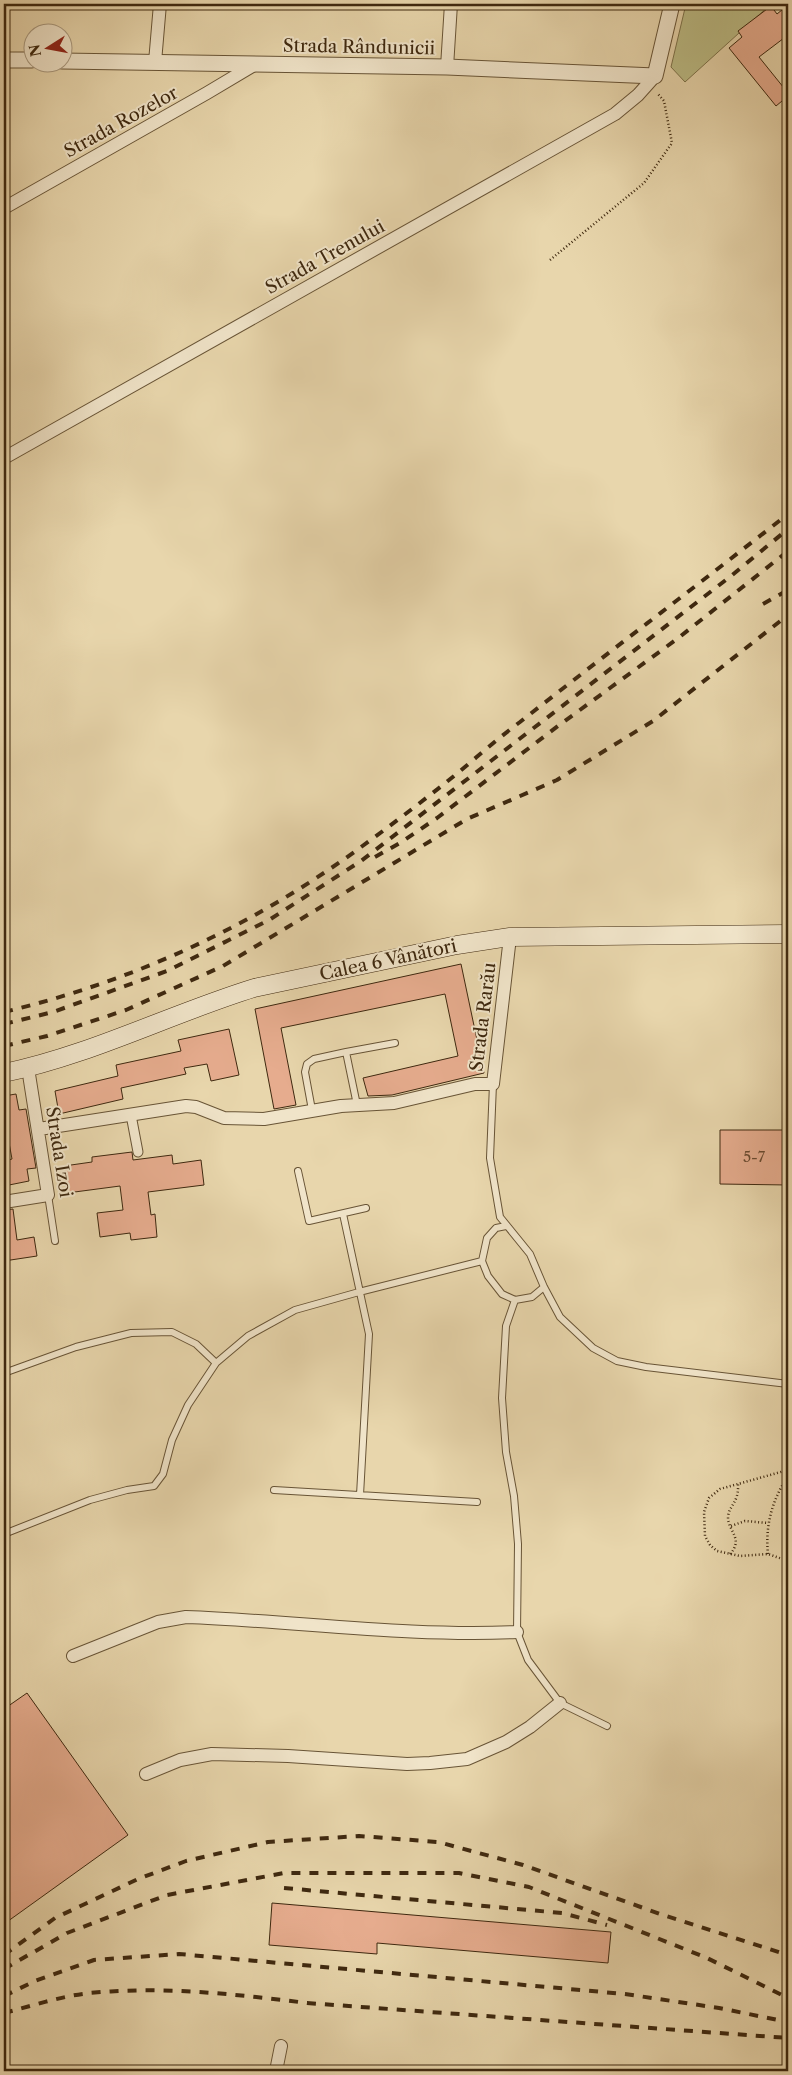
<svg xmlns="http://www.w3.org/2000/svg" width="792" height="2075" viewBox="0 0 792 2075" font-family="'Libre Caslon Text',serif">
<rect width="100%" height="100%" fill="#e8d6ac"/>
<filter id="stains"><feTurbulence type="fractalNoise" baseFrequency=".004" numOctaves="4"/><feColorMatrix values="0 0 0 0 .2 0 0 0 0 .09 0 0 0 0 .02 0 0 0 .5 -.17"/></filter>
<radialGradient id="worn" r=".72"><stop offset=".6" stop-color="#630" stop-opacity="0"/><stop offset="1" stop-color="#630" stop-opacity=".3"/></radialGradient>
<path fill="#bcbc85" stroke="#7d724a" d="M686,4H771L685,82L671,67Z"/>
<path fill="#e6ac8e" stroke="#3e280f" d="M788,5V35L759,57L788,93V96L776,106L729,48L742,37L738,31L771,6L777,14Z
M461,964L484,1073L392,1095L368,1096L363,1078L458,1056L445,994L281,1028L296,1105L274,1109L255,1009Z
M229,1029L239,1075L211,1081L207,1064L184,1068L186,1074L121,1088L123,1099L59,1114L55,1091L118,1076L116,1065L181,1051L178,1040Z
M16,1094L19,1110L26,1109L36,1168L27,1169L29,1181L4,1186V1161L12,1159L5,1121H4V1096Z
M720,1130H788V1185L720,1184Z
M132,1152L133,1160L172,1155L173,1164L201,1160L204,1185L148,1192L151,1215L155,1214L157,1237L131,1240L130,1233L100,1237L97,1213L123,1210L120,1186L67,1193L64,1166L92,1162V1157Z
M13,1209L17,1240L34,1237L37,1256L4,1261V1210Z
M27,1693L128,1835L4,1924V1709Z
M272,1903L611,1932L608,1963L377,1943V1954L269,1945Z"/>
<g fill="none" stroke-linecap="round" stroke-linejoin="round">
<defs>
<path id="service" d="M493,1084L490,1158L500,1217L530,1254L544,1287L560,1317L593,1348L617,1361L646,1367L788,1384
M357,1105L346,1052L395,1043
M312,1110L305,1072L307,1064L314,1059L346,1052
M298,1171L309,1221L366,1208
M48,1195L55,1241
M343,1214L369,1334L360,1495
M506,1226L496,1228L487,1238L482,1261L488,1276L502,1294L515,1300L532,1297L544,1287
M515,1300L506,1326L502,1398L506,1452L514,1496L518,1544L517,1632L528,1660L560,1703L607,1726
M4,1373L76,1347L131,1333L172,1332L196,1344L216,1363
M274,1490L477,1502
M4,1534L90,1500L127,1490L154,1486L163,1474L172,1440L188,1405L216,1363L248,1336L295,1310L359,1292L482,1261"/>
<path id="pedestrian" d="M131,1115L138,1152"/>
<path id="minor" d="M155,62L160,4
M447,67L451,4
M4,208L207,93L254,65
M4,458L615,114L638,95L655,76
M39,1129L186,1106L196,1107L224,1118L264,1119L341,1106L394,1103L475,1084H493L510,937
M4,1202L48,1195L28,1068
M73,1656L158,1622L186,1617C296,1621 407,1637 517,1632
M146,1774L180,1760L212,1754L288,1756L407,1764L430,1763L467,1759L506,1742L530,1727L560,1703
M276,2071L281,2046"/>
<path id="tertiary" d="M4,60H32
M62,61L447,67L655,76L672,4"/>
<path id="secondary" d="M4,1073C91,1055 170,1014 254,988L457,945L510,937L788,934"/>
</defs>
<use href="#service" stroke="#685436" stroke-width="8"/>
<use href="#pedestrian" stroke="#685436" stroke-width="11"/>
<use href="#minor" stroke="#685436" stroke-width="14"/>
<use href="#tertiary" stroke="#685436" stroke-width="17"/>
<use href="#secondary" stroke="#3e280f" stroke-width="19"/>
<path stroke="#3e280f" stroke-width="2.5" stroke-dasharray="1 2.5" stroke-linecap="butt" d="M550,260L644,183L672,143L664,101L658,94
M788,1470L720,1489L709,1498L704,1512L705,1536L710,1545L717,1551L740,1556L768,1554L788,1561
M731,1526L745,1521L768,1523
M730,1554C744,1539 728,1531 728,1517C729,1505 739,1503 738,1484
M768,1554C765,1526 772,1500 788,1476"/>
<use href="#service" stroke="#f0e4c9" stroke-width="6"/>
<use href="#pedestrian" stroke="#f0e4c9" stroke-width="9"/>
<use href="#minor" stroke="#f0e4c9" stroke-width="12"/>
<use href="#tertiary" stroke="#f0e4c9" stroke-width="15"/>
<use href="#secondary" stroke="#f0e4c9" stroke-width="18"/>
<path stroke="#3e280f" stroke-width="4" stroke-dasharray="9 9" stroke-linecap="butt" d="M763,604L788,590
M375,857L400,843L437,818L558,726L677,639L788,551
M4,1012C133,981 249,928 357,850C390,826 423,801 454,776C476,758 497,739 520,722C609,652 699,584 788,514
M4,1024L53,1012L167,971L269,920L361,861L731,576L788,529
M4,1046L47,1036L126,1010L223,966L467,819L557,780L653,721L788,615
M284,1888L562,1913L607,1925
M4,1955L55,1918L138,1879L186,1861L268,1842L359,1836L438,1842L523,1865L663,1915L788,1955
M4,1969L67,1933L167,1895L284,1873H459L529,1887L707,1958L788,1998
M4,1996L35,1981L94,1960L179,1954L625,1994L719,2008L788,2022
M4,2013C32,2006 61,1996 90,1993C162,1986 235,1994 307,2003L788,2038"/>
</g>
<g text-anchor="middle" stroke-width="4" stroke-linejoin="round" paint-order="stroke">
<g font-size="15" fill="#68492f">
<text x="754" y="1162">5-7</text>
</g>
<g font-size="18" fill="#3e280f" stroke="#f0e4c9">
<text transform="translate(359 47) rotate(1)" y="6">Strada Rândunicii</text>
<text transform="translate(121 122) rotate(-29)" y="6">Strada Rozelor</text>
<text transform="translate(325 257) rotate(-29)" y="6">Strada Trenului</text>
<text transform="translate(388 960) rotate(-12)" y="6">Calea 6 Vânători</text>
<text transform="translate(483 1017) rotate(-83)" y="6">Strada Rarău</text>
<text transform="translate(59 1152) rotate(81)" y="6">Strada Izoi</text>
</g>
</g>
<rect width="792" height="2075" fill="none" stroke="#e8d6ac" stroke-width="20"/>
<rect x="5" y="5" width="782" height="2065" fill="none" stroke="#3e280f" stroke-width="2.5"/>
<rect x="10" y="10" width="772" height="2055" fill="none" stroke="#3e280f"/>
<g transform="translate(48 48) rotate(259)"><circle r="24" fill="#f0e4c9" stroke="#a9997f"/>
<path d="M0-4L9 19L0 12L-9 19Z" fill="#8f2418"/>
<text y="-8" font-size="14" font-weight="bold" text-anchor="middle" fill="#3e280f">N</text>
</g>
<rect width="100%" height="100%" filter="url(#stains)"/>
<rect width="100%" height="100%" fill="url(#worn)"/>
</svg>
